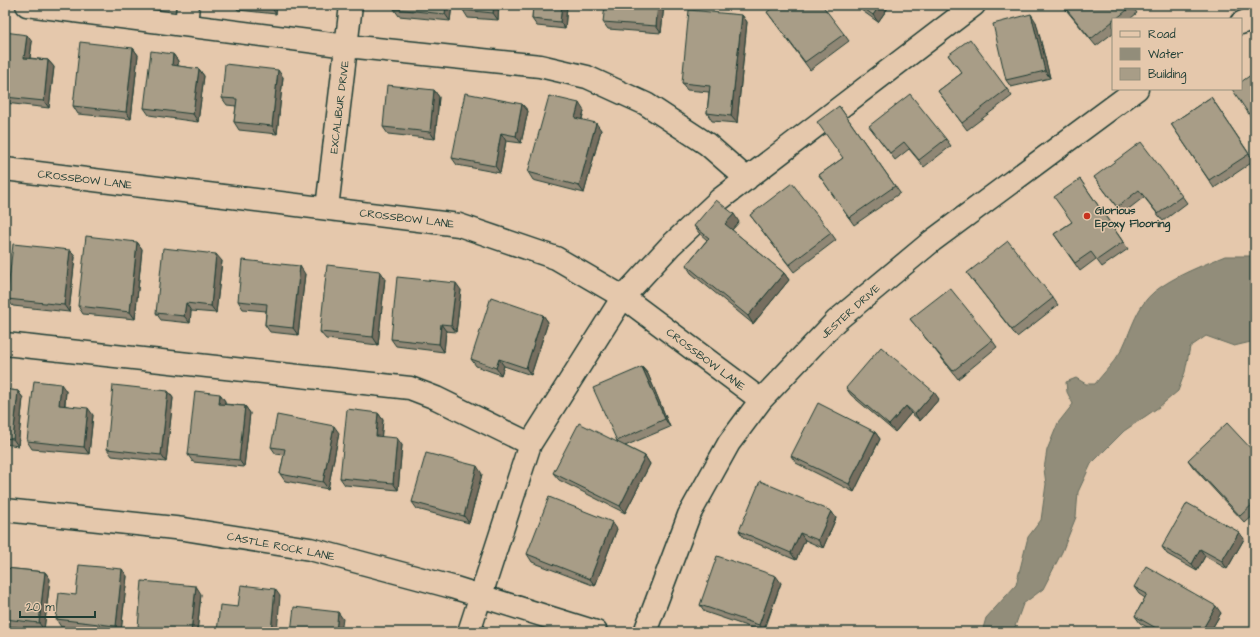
<svg xmlns="http://www.w3.org/2000/svg" width="1260" height="637" viewBox="0 0 1260 637" font-family="'Architects Daughter',sans-serif">
<rect width="100%" height="100%" fill="#e5c8ac"/>
<filter id="ink" filterUnits="userSpaceOnUse"><feTurbulence type="fractalNoise" baseFrequency=".025" numOctaves="2"/><feDisplacementMap in="SourceGraphic" scale="8" xChannelSelector="R" yChannelSelector="G"/><feConvolveMatrix kernelMatrix="1 2 1 2 8 2 1 2 1" color-interpolation-filters="sRGB"/></filter>
<g filter="url(#ink)">
<path fill="#928d7a" stroke="#646d5e" d="M1225,256H1255V341L1234,346L1206,336L1190,347L1185,372L1178,391L1159,407L1124,431L1091,464L1078,492L1076,517L1062,552L1043,589L1023,604L1013,632H982L986,618L1016,585L1028,537L1041,520L1046,484L1044,469L1047,450L1058,423L1073,404L1067,392L1066,382L1076,378L1086,384H1095C1104,372 1116,361 1123,347C1132,328 1137,306 1154,292C1174,276 1201,266 1225,256Z"/>
<g fill="none" stroke-linecap="round" stroke-linejoin="round">
<defs>
<path id="minor" d="M27,5L347,46L540,66L587,77L646,104L707,144L747,179
M1241,23L1255,17
M186,25L188,5
M5,169L459,225L556,258L623,297L761,400
M327,208L351,5
M5,344L410,388L436,398L530,444
M5,510L184,529L310,549L452,587L596,632
M469,632L530,444L623,297L670,246L719,200L974,5
M645,632L689,515L729,443L761,400L836,321L932,241L1137,89"/>
</defs>
<use href="#minor" stroke="#1f3d34" stroke-width="25"/>
<use href="#minor" stroke="#e5c8ac" stroke-width="22"/>
</g>
<path fill="#908774" stroke="#1f3d34" d="M234,5H277L276,14L238,10Z
M452,5L450,21L399,16L394,9Z
M463,5H499L498,20L468,18L463,10Z
M533,5H593V9L567,6L565,29L537,26L532,19Z
M664,5L661,33L608,29L603,22Z
M854,5H890L878,22Z
M1062,5H1131L1137,13L1130,19H1113V33L1096,46Z
M767,12L844,34L849,41L810,70Z
M742,15L747,22L737,123L712,121L707,113L709,92L687,90L682,83Z
M1036,22L1050,78L1011,87L1006,80Z
M5,32L32,42L30,58L48,60L54,67L49,108L5,103Z
M133,48L138,55L131,119L78,114L73,106Z
M173,54L178,61V66L199,69L204,76L198,122L149,115L144,108Z
M948,55L1007,89L1012,96L967,130L938,91L962,73Z
M283,77L277,134L239,130L234,122L236,106L227,105L222,98Z
M434,90L439,97L435,139L388,134L383,127Z
M1211,97L1254,161L1214,188L1171,124Z
M522,104L528,111L521,143L506,141L500,173L457,165L452,158Z
M839,106L900,193L854,225L819,175L843,158Z
M584,111L582,119L601,130L584,193L533,180L528,172Z
M869,126L946,139L951,146L924,167L909,149L895,160Z
M1094,177L1182,196L1187,203L1163,221L1144,197L1122,214Z
M1080,179L1128,249L1102,267L1096,259L1080,271L1054,234L1072,222Z
M750,215L831,233L836,240L794,272Z
M739,222L732,230L784,273L789,280L753,324L691,273L686,265L707,240L699,233L694,226Z
M137,242L142,249L135,319L83,314L78,306Z
M70,250L75,257L69,312L13,306L7,299Z
M222,261L216,313L191,311L190,323L161,320L156,313Z
M380,271L385,278L378,345L326,339L320,332Z
M967,273L1053,298L1058,305L1017,337Z
M305,274L298,335L270,332L265,325L266,311L243,309L238,301Z
M461,290L456,332L446,331L444,352L396,346L391,339Z
M543,315L548,322L531,375L504,366L501,375L476,366L471,359Z
M910,319L992,340L997,347L958,379L916,326Z
M642,367L648,374L670,427L625,446L645,456L650,464L625,513L559,480L553,473L618,443L617,441Z
M846,388L939,399L920,421L911,413L895,432L851,395Z
M5,389L18,391L23,398L18,446L5,444Z
M66,391L65,405L93,415L89,454L32,449L27,441Z
M168,391L173,398L166,462L112,456L107,449Z
M220,394L225,401V404L245,406L250,413L244,467L193,462L188,455Z
M378,413L383,420L381,437L402,445L398,490L345,485L340,478Z
M875,432L880,439L854,492L796,463L791,456Z
M339,433L328,489L285,481L280,474L284,455L276,454L271,447Z
M1255,453V514L1245,523L1193,467L1188,460Z
M482,474L469,523L417,509L412,502Z
M831,511L836,518L823,548L805,540L796,560L744,538L739,531Z
M617,529L595,586L532,562L527,554Z
M1239,532L1244,539L1227,569L1205,556L1197,571L1167,554L1162,547Z
M5,568L45,572L50,579L44,630L5,626Z
M127,576L121,632H112L61,627L56,619Z
M781,583L764,632L705,612L700,605Z
M1134,587L1221,613L1210,632H1156L1140,623L1135,616L1145,598L1139,594Z
M201,594L197,632H141L138,627Z"/>
<path fill="#766e5e" stroke="#1f3d34" d="M271,5H277L276,14L271,7Z
M446,5H452L450,21L445,14Z
M494,5H499L498,20L493,13Z
M562,5H566L567,6L565,29L560,22Z
M590,5H593V9Z
M658,5H664L661,33L656,26Z
M880,5H890L878,22L873,15Z
M1031,14L1036,22L1050,78L1045,71Z
M742,15L747,22L737,123L731,116Z
M27,35L32,42L29,65L24,58Z
M133,48L138,55L131,119L126,112Z
M173,54L178,61L177,72L172,65Z
M48,60L54,67L49,108L44,101Z
M199,69L204,76L198,122L193,114Z
M278,70L283,77L277,134L272,126Z
M434,90L439,97L435,139L430,132Z
M579,103L584,111L580,125L575,118Z
M522,104L528,111L521,143L516,136Z
M596,123L601,130L584,193L579,186Z
M501,133L506,141L500,173L495,166Z
M734,214L739,222L730,232L725,224Z
M5,227L8,231L5,256Z
M137,242L142,249L135,319L130,312Z
M70,250L75,257L69,312L64,305Z
M216,254L222,261L216,313L211,306Z
M300,266L305,274L298,335L293,328Z
M380,271L385,278L378,345L373,337Z
M784,273L789,280L753,324L748,316Z
M456,283L461,290L456,332L451,325Z
M186,303L191,311L190,323L184,316Z
M543,315L548,322L531,375L526,368Z
M441,324L446,331L444,352L439,344Z
M499,359L504,366L501,375L496,368Z
M642,367L648,374L670,427L665,419Z
M61,384L66,391L64,412L59,405Z
M18,391L23,398L18,446L13,439Z
M168,391L173,398L166,462L161,455Z
M934,392L939,399L920,421L915,414Z
M220,394L225,401L224,411L219,404Z
M245,406L250,413L244,467L239,460Z
M906,406L911,413L895,432L889,425Z
M88,408L93,415L89,454L84,447Z
M378,413L383,420L381,443L376,436Z
M334,426L339,433L328,489L323,482Z
M875,432L880,439L854,492L849,484Z
M397,438L402,445L398,490L393,483Z
M645,456L650,464L625,513L620,506Z
M477,466L482,474L469,523L464,516Z
M831,511L836,518L823,548L818,540Z
M612,522L617,529L595,586L590,579Z
M1239,532L1244,539L1227,569L1222,561Z
M800,533L805,540L796,560L791,553Z
M1200,549L1205,556L1197,571L1192,564Z
M122,569L127,576L121,632H120L116,626Z
M45,572L50,579L44,630L39,623Z
M776,576L781,583L763,632L759,625Z
M196,586L201,594L197,632H191Z
M275,589L280,596L277,632H271Z
M1216,606L1221,613L1210,632H1201Z
M338,612L343,619L341,632H336Z"/>
<path fill="#a89d87" stroke="#1f3d34" d="M251,5H271V7Z
M394,5H446L445,14L394,9Z
M463,5H494L493,13L463,10Z
M533,5H562L560,22L532,19Z
M605,5H658L656,26L603,22Z
M777,5H822L844,34L805,62L767,12Z
M859,5H880L873,15Z
M1063,5H1131L1132,6L1116,19H1113V21L1091,39Z
M689,10L742,15L731,116L707,113L710,86L682,83Z
M1031,14L1045,71L1006,80L993,24Z
M5,32L27,35L24,58L48,60L44,101L5,97Z
M970,39L1007,89L962,123L938,91L962,73L948,55Z
M80,42L133,48L126,112L73,106Z
M151,51L173,54L172,65L199,69L193,114L144,108Z
M225,64L278,70L272,126L234,122L237,99L222,98Z
M1255,72V123L1232,89H1241V82Z
M387,85L434,90L430,132L383,127Z
M465,93L522,104L516,136L501,133L495,166L452,158Z
M910,94L946,139L919,160L904,142L890,153L869,126Z
M549,96L579,103L575,118L596,123L579,186L528,172Z
M1211,97L1249,154L1209,180L1171,124Z
M839,106L895,186L849,218L819,175L843,158L817,122Z
M1141,142L1182,196L1158,214L1139,190L1117,207L1094,177Z
M1080,179L1123,242L1097,260L1091,252L1075,263L1054,234L1072,222L1054,197Z
M792,183L831,233L789,265L750,215Z
M716,200L734,214L725,224L784,273L748,316L686,265L709,238L694,226Z
M86,236L137,242L130,312L78,306Z
M1008,241L1053,298L1012,330L967,273Z
M13,244L70,250L64,305L7,299Z
M163,248L216,254L211,306L186,303L184,316L156,313Z
M242,260L300,266L293,328L265,325L267,304L238,301Z
M327,265L380,271L373,337L320,332Z
M397,277L456,283L451,325L441,324L439,344L391,339Z
M950,288L992,340L953,371L910,319Z
M491,297L543,315L526,368L499,359L496,368L471,359Z
M881,347L934,392L915,414L906,406L889,425L846,388Z
M642,367L665,419L617,441L593,388Z
M34,381L61,384L59,405L88,408L84,447L27,441Z
M113,385L168,391L161,455L107,449Z
M5,389L18,391L13,439L5,438Z
M195,391L220,394L219,404L245,406L239,460L188,455Z
M818,403L875,432L849,484L791,456Z
M347,409L378,413L376,436L397,438L393,483L340,478Z
M277,415L334,426L323,482L280,474L285,449L271,447Z
M579,423L645,456L620,506L553,473Z
M1227,423L1255,453V502L1240,516L1188,460Z
M426,453L477,466L464,516L412,502Z
M760,481L831,511L818,540L800,533L791,553L739,531Z
M549,497L612,522L590,579L527,554Z
M1187,503L1239,532L1222,561L1200,549L1192,564L1162,547Z
M717,556L776,576L759,625L700,605Z
M79,565L122,569L116,626L56,619L59,593L76,595Z
M1146,566L1216,606L1201,632H1163L1135,616L1147,594L1134,587Z
M5,568L45,572L39,623L5,619Z
M142,581L196,586L191,632H183L138,627Z
M241,585L275,589L271,632H217L220,605L238,607Z
M294,607L338,612L336,632H291Z
M376,628L391,632H375Z"/>
</g>
<circle fill="#c8321e" stroke="#e5c8ac" stroke-width="1.5" cx="1087" cy="216" r="4"/>
<g text-anchor="middle" stroke-width="3" stroke-linejoin="round" paint-order="stroke">
<g font-size="11" fill="#1f3d34" stroke="#e5c8ac">
<text transform="translate(339 107) rotate(-83)" y="4">EXCALIBUR DRIVE</text>
<text transform="translate(85 179) rotate(7)" y="4">CROSSBOW LANE</text>
<text transform="translate(407 218) rotate(7)" y="4">CROSSBOW LANE</text>
<text transform="translate(850 311) rotate(-42)" y="4">JESTER DRIVE</text>
<text transform="translate(706 359) rotate(37)" y="4">CROSSBOW LANE</text>
<text transform="translate(281 546) rotate(11)" y="4">CASTLE ROCK LANE</text>
</g>
<g font-size="11" font-weight="bold" fill="#1f3d34" stroke="#e5c8ac" text-anchor="start">
<text x="1095" y="214">Glorious<tspan x="1095" dy="13">Epoxy Flooring</tspan></text>
</g>
</g>
<rect width="1260" height="637" fill="none" stroke="#e5c8ac" stroke-width="20"/>
<rect x="10" y="10" width="1240" height="617" fill="none" stroke="#1f3d34" stroke-width="1.5" filter="url(#ink)"/>
<rect x="1112" y="18" width="130" height="72" fill="#e5c8ac" stroke="#96907c"/>
<rect x="1120" y="31" width="20" height="6" fill="#e5c8ac" stroke="#96907c"/>
<text x="1148" y="38" font-size="12" fill="#1f3d34">Road</text>
<rect x="1120" y="48" width="20" height="12" fill="#928d7a" stroke="#96907c"/>
<text x="1148" y="58" font-size="12" fill="#1f3d34">Water</text>
<rect x="1120" y="68" width="20" height="12" fill="#a89d87" stroke="#96907c"/>
<text x="1148" y="78" font-size="12" fill="#1f3d34">Building</text>
<path d="M20 611v6h75v-6" fill="none" stroke="#1f3d34" stroke-width="2"/>
<text x="26" y="611" font-size="12" fill="#1f3d34" stroke="#e5c8ac" stroke-width="3" paint-order="stroke">20 m</text>
</svg>
